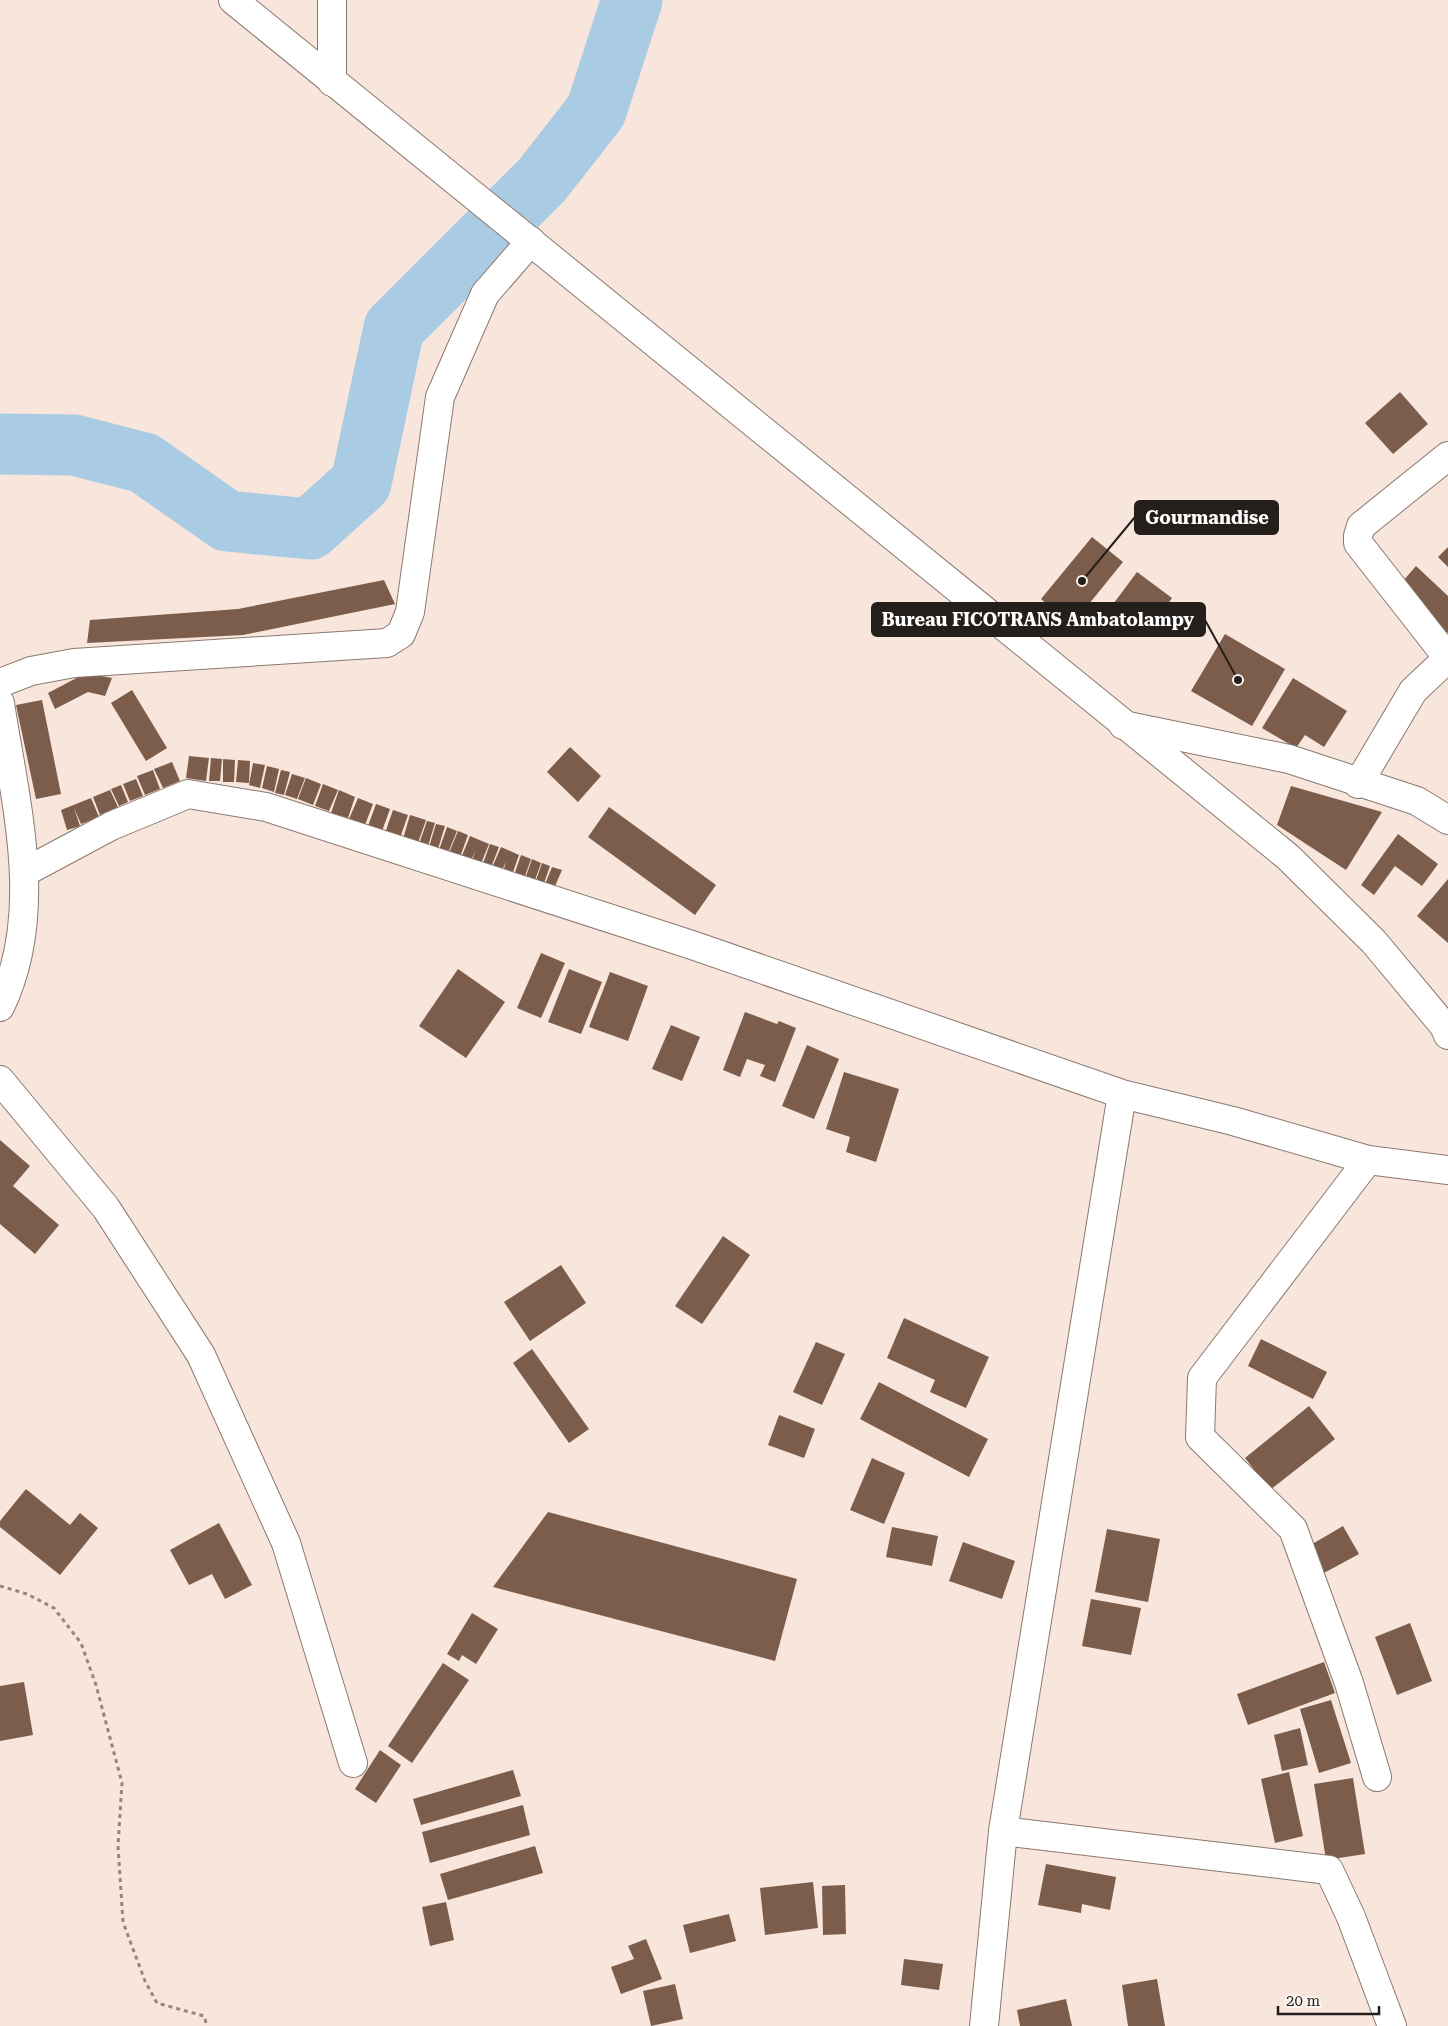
<svg xmlns="http://www.w3.org/2000/svg" width="1448" height="2026" viewBox="0 0 1448 2026" font-family="'Roboto Serif',serif">
<rect width="100%" height="100%" fill="#f8e5db"/>
<g fill="none" stroke-linecap="round" stroke-linejoin="round">
<path stroke="#a9cce4" stroke-width="61" d="M0,444L74,445L144,463L227,521L310,529L361,483L394,328L542,180L596,111L632,0"/>
</g>
<path fill="#7c5c4a" d="M1400,392L1428,424L1393,454L1365,423Z
M1092,537L1123,562L1072,625L1041,599Z
M1448,547V567L1438,557Z
M1416,566L1448,596V632L1446,634L1397,588Z
M1137,572L1172,598L1147,634L1111,607Z
M384,580L395,604L243,635L87,643L90,620L238,609Z
M1225,634L1285,669L1252,726L1191,691Z
M86,673L112,678L105,696L88,692L55,709L48,693Z
M1293,678L1347,711L1324,747L1305,735L1296,748L1262,728Z
M132,690L167,748L146,761L111,703Z
M42,700L61,794L36,799L16,705Z
M570,747L601,776L578,802L547,772Z
M189,756L209,758L206,781L186,778Z
M211,758L222,759L220,781H209Z
M223,759L235,760L234,782H223Z
M238,760L250,761L249,783L236,782Z
M172,762L180,781L163,788L154,769Z
M253,763L265,765L260,788L249,785Z
M267,766L279,769L274,792L262,788Z
M153,770L160,789L145,795L137,776Z
M281,770L290,772L284,795L275,793Z
M292,774L305,778L297,799L285,795Z
M306,778L321,784L313,805L298,799Z
M136,779L143,796L130,801L123,784Z
M323,784L338,790L329,811L315,806Z
M121,785L128,802L119,806L111,789Z
M1291,786L1382,812L1346,870L1277,825Z
M110,790L118,807L100,815L93,797Z
M339,790L355,797L348,818L331,813Z
M91,798L99,817L81,824L74,808L80,826L67,830L61,810Z
M358,798L373,804L365,825L349,819Z
M376,804L390,809L382,831L368,826Z
M609,807L716,885L695,915L588,837Z
M393,810L408,815L400,838L385,833Z
M410,815L426,820L418,843L403,839Z
M427,821L435,823L428,846L419,844Z
M436,824L445,826L438,849L429,847Z
M447,827L457,831L448,853L439,850Z
M458,831L468,835L460,857L449,853Z
M1398,834L1438,864L1422,886L1395,866L1374,895L1361,885Z
M470,836L489,844L480,866L471,862L476,850L470,862L461,858Z
M490,844L499,847L490,870L482,866Z
M501,847L519,855L511,878L502,875L506,862L500,874L491,870Z
M521,855L531,859L523,882L513,878Z
M532,859L541,863L533,886L524,882Z
M542,863L550,866L542,889L534,886Z
M552,867L562,870L552,893L543,889Z
M1448,879V943L1417,916Z
M541,953L565,963L541,1018L517,1008Z
M458,969L505,1002L466,1058L419,1026Z
M569,969L602,982L581,1034L548,1022Z
M610,972L648,986L628,1041L589,1027Z
M745,1012L777,1024L779,1021L796,1028L775,1082L760,1076L765,1065L747,1059L740,1077L723,1070Z
M671,1025L700,1037L682,1081L652,1069Z
M807,1045L839,1059L814,1119L782,1106Z
M844,1072L899,1089L876,1162L846,1152L850,1137L826,1129Z
M0,1140L30,1166L13,1186L59,1225L35,1254L0,1224Z
M723,1236L750,1255L702,1324L675,1306Z
M561,1265L586,1303L530,1341L504,1302Z
M904,1318L989,1357L966,1408L930,1392L935,1380L887,1358Z
M1261,1339L1327,1372L1313,1399L1248,1366Z
M816,1342L845,1354L822,1405L793,1392Z
M532,1349L589,1429L569,1443L513,1363Z
M879,1382L988,1439L969,1477L860,1419Z
M1309,1406L1335,1439L1270,1490L1245,1458Z
M779,1415L815,1429L804,1458L768,1445Z
M872,1458L905,1473L884,1524L850,1510Z
M26,1489L70,1525L80,1513L98,1528L60,1575L0,1527V1521Z
M548,1512L797,1579L775,1661L493,1587Z
M219,1523L252,1585L225,1599L212,1574L189,1585L170,1550Z
M1343,1526L1359,1554L1324,1573L1309,1546Z
M892,1527L938,1536L932,1566L886,1557Z
M1107,1529L1160,1539L1148,1602L1095,1592Z
M963,1542L1015,1561L1002,1599L949,1581Z
M1091,1599L1141,1608L1131,1655L1082,1646Z
M472,1613L498,1629L476,1664L462,1655L459,1661L447,1654Z
M1410,1623L1432,1681L1397,1695L1375,1637Z
M1324,1662L1335,1693L1248,1725L1237,1694Z
M443,1663L469,1680L412,1763L388,1746Z
M24,1682L33,1735L0,1741V1686Z
M1331,1700L1351,1763L1319,1773L1300,1709Z
M1300,1728L1308,1765L1282,1771L1274,1735Z
M380,1750L401,1765L376,1803L355,1789Z
M513,1770L521,1796L421,1825L413,1799Z
M1289,1772L1303,1836L1275,1843L1261,1779Z
M1353,1778L1365,1854L1326,1860L1314,1784Z
M523,1805L530,1835L430,1863L422,1832Z
M535,1846L543,1873L448,1900L440,1874Z
M1046,1864L1116,1877L1110,1910L1082,1904L1081,1913L1038,1905Z
M813,1882L818,1928L765,1935L760,1888Z
M845,1885L846,1934L823,1935L822,1886Z
M446,1902L454,1940L430,1946L422,1907Z
M729,1914L736,1941L690,1953L683,1925Z
M646,1939L662,1979L621,1994L611,1967L634,1959L628,1946Z
M904,1959L943,1964L939,1990L901,1985Z
M1157,1979L1165,2026H1128L1122,1985Z
M675,1984L683,2019L651,2026L643,1991Z
M1066,1999L1072,2026H1020L1017,2010Z"/>
<g fill="none" stroke-linecap="round" stroke-linejoin="round">
<defs>
<path id="minor" d="M332,0V82
M1448,456L1361,526L1358,536V543L1448,658
M0,683L31,671L74,663L387,643L401,634L410,612L440,397L485,294L531,241
M0,703C15,802 46,912 0,1007
M1123,725L1289,759L1417,801L1448,820
M1358,784L1413,691L1448,658
M25,872L111,826L188,794L266,807L692,945L1122,1094L1233,1121L1368,1160L1448,1170
M0,1080L106,1208L201,1355L286,1543L353,1763
M1368,1160L1202,1378L1200,1437L1293,1529L1349,1683L1377,1777
M1003,1831L1329,1870L1351,1917L1392,2026
M984,2026L1003,1831L1122,1094"/>
<path id="major" d="M233,0L1288,857L1374,942L1444,1026L1448,1035"/>
</defs>
<use href="#minor" stroke="#8a796f" stroke-width="30"/>
<use href="#major" stroke="#8a796f" stroke-width="30"/>
<path stroke="#93867f" stroke-width="3" stroke-dasharray="4 4" stroke-linecap="butt" d="M0,1586L27,1594L54,1608L81,1643L96,1685L122,1783L118,1846L123,1922L145,1981L157,2003L204,2016L207,2026"/>
<use href="#minor" stroke="#fff" stroke-width="28"/>
<use href="#major" stroke="#fff" stroke-width="28"/>
</g>
<path fill="none" stroke="#251f1b" stroke-width="2" d="M1082 581L1135 517M1238 680L1205 620"/>
<g fill="#251f1b" stroke="#fdf5f1" stroke-width="2">
<circle cx="1082" cy="581" r="5"/>
<circle cx="1238" cy="680" r="5"/>
</g>
<g fill="#251f1b" stroke="#251f1b" stroke-width="2">
<rect x="1135" y="501" width="143" height="33" rx="5"/>
<rect x="872" y="603" width="333" height="33" rx="5"/>
</g>
<g font-size="18" text-anchor="middle" font-weight="bold" fill="#fff">
<text x="1207" y="524">Gourmandise</text>
<text x="1038" y="626">Bureau FICOTRANS Ambatolampy</text>
</g>
<path d="M1278 2006v8h101v-8" fill="none" stroke="#251f1b" stroke-width="2.5"/>
<text x="1286" y="2006" font-size="15" fill="#251f1b" stroke="#fdf5f1" stroke-width="4" paint-order="stroke">20 m</text>
</svg>
